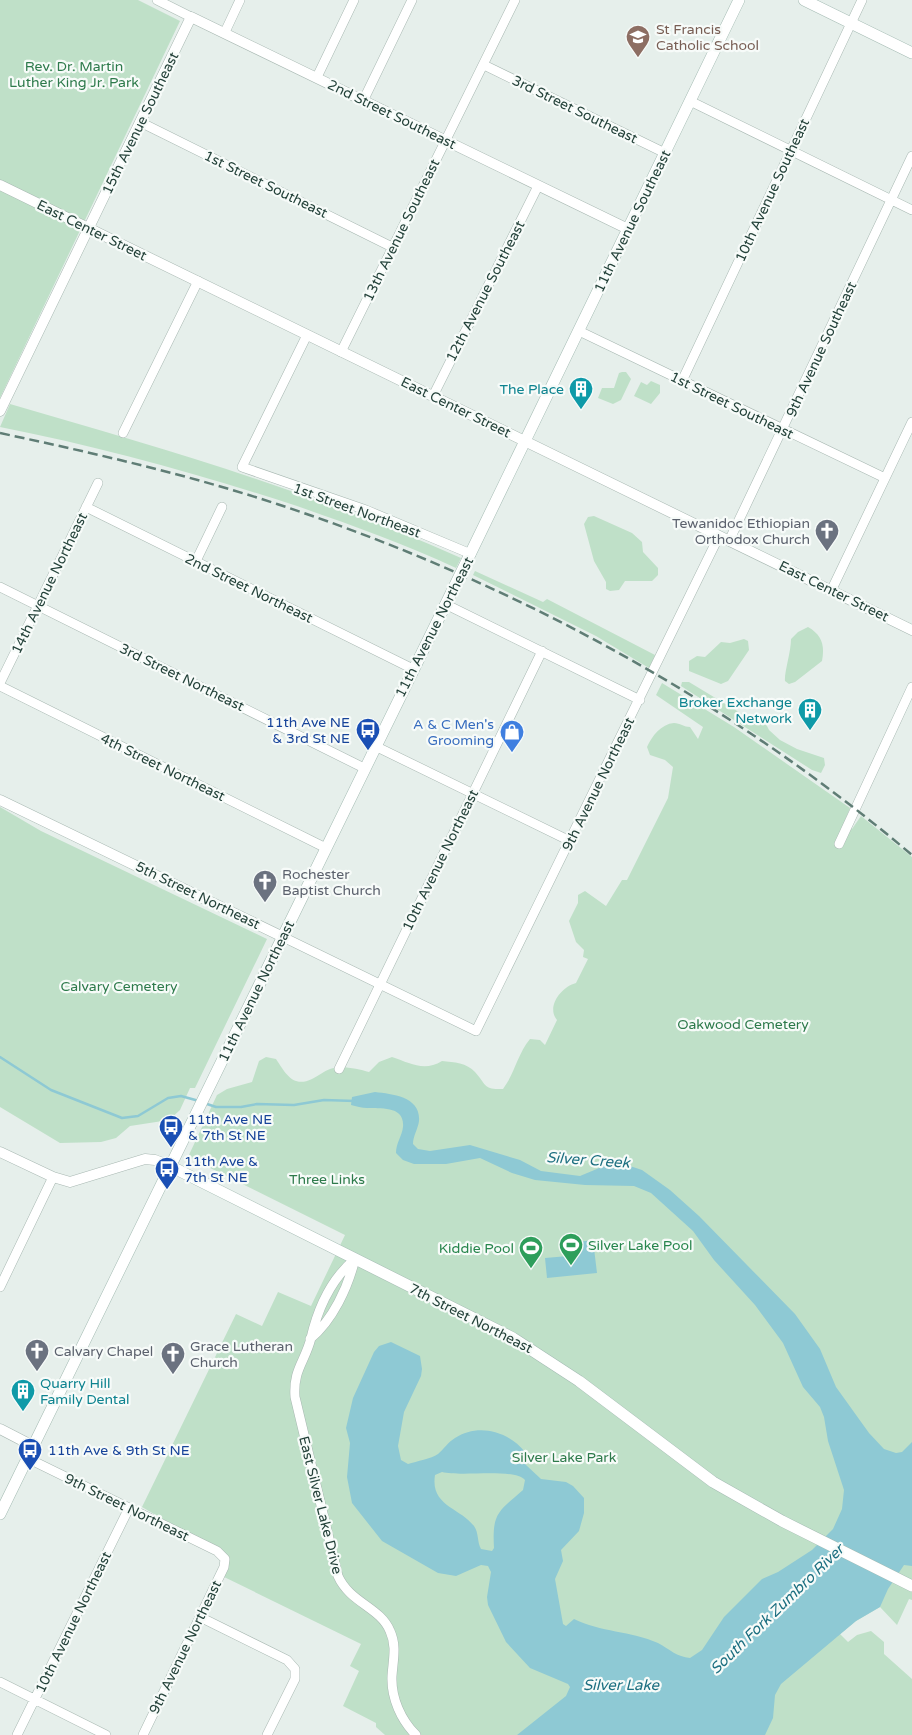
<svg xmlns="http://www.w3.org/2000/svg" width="912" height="1735" viewBox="0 0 912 1735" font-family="'Varela Round',sans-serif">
<rect width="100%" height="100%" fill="#e6efeb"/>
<path fill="#bfe0c8" d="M0,0H138L180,21L0,398Z
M622,372H626L631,379L621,400L613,404L598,398L602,388H614L619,373Z
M651,381L660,385V393L651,404L634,396L641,382L647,385Z
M10,404C163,448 316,493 461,558L456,568C405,544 351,525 297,506C199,474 101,447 0,427Z
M594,516L632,533L642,542L643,552L658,568V575L652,581H625L619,590L610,591L606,589V582L594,561L584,524L588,517Z
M475,571L543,602L547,599L655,655L649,668L596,636L473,575Z
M808,627C822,635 825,645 822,661L795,682L789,684L785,681C784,673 791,652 791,639L798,632Z
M744,639L748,641L749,650L728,681L721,684L689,671V661L697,656L705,657L721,642L730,643Z
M682,682H689L742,714L756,716L764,720L769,730L780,740L797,749L824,758L825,765L821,773L812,770L681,686Z
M662,683L734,727L850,808L844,823L852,829L861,816L912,857V1600L909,1599L897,1625L880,1607L856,1621L840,1634L848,1642L857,1635L871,1631L884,1642V1654L912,1679V1735H385L376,1727V1723L343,1706L359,1671L350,1666L361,1644L220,1575L224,1567L217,1551L142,1507L236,1314L262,1326L278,1292L311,1306L345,1235L188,1157L217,1095L227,1089L252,1082L259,1061L266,1057L276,1059C286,1074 293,1088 312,1079C318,1076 324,1071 330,1069C341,1065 358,1069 369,1072L379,1062L392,1057C410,1063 424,1072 442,1061C454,1062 467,1063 475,1072C487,1085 483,1090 503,1089C515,1073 517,1055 530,1039L540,1040L545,1045L557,1020C546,1007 561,987 576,983L588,959L583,957L584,950L576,942L569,921L578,903V895L585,891L606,906L622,880H627L668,798L673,767L665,760L650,755L647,747C652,736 661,724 674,723C680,723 684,727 690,727L698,739L703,727L656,695Z
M0,807L41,831L267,939L195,1088H190L180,1110L169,1120L130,1126L116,1138L101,1142L60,1143L0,1107Z"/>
<path fill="#8ec9d4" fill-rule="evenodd" d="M375,1092C393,1094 421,1097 419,1121C418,1129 413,1136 413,1144L418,1149L430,1151L470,1145L520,1160L541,1171L580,1176L604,1166L627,1165L642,1170L670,1190L699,1216L795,1314L820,1349L836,1387L869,1433L884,1449L896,1453L902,1452L912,1442V1566L904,1565L888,1589L880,1607L856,1621L781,1684L775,1695L773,1718L765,1735H517L566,1696L570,1687L568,1684L530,1668L506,1642L488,1605L487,1597L491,1572L488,1566L481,1565L456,1576L438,1573L382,1541L352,1503L347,1477L350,1443L346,1428L353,1398L374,1352L379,1346L391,1342L420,1356L422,1369L421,1376L404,1412L398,1446L401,1460L408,1464C417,1461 431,1459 438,1454C444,1449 448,1442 455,1438C478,1423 508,1431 525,1452L526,1465L541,1479L566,1482L573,1486L584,1498V1513L579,1531L561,1550L563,1561L555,1579L563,1624L566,1626L574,1619C600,1632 631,1631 658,1643C669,1649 677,1657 690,1658L702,1650L724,1617L762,1579L778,1572L812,1550L833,1529L842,1509L844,1490L828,1441L824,1417L820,1407L803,1387L783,1343L755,1305L714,1260L693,1231L651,1193L634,1186L585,1185L535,1180L512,1173L480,1158L446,1164H414L403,1160L396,1153C396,1143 402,1136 403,1127C405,1105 380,1109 367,1108C362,1108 356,1106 351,1105L352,1097ZM442,1472C461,1477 515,1468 525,1480L523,1490C498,1512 492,1513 494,1548L492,1551L481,1549C477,1542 479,1533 474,1526C461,1508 430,1506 435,1475Z
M593,1240L597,1273L547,1278L545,1258L580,1255L578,1242Z"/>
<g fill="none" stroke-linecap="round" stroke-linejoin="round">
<path stroke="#8ec9d4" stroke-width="2.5" d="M0,1057L51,1090L122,1118L138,1116L168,1098L181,1096L199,1101
M204,1103L216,1107H241L257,1104L294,1105L324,1100L355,1101"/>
<defs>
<path id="minor" d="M157,0L191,17
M225,32L240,0
M484,65L665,153
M317,77L354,0
M364,99L412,0
M690,101L912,210
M140,122L392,247
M579,331L885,478
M307,335L242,467L366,510L471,554
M341,352L515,0
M682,381L862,0
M433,396L538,186
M123,433L198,281
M86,507L413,669
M729,541L912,156
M196,561L222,507
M0,587L364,768
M832,589L912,422
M445,604L640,700
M0,683L98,483
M0,686L326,848
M375,746L570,841
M839,844L912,687
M283,937L476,1031L719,536
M339,1069L542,651
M355,1259C331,1279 318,1308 311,1338C305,1362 293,1369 295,1397L338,1576C350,1603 380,1607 390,1631C397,1646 393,1660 392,1676C391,1698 401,1720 416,1735
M0,1287L53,1177
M310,1339C333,1320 348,1287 355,1259
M27,1458L217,1551L225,1559L224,1567L143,1735
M200,1617L287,1660L295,1669V1679L267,1735
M0,1682L106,1735
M17,1735L129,1508"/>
<path id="tertiary" d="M0,185L912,630
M0,411L191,17L628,229
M0,800L283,937
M0,1152L53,1177L70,1182L145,1159L155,1160L170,1166
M0,1429L33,1446"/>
<path id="secondary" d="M804,0L912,53
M170,1166L513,1338L579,1381L713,1482L782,1521L912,1586
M0,1514L460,575L739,0"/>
</defs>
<use href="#minor" stroke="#a8b8b2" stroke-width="10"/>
<use href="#tertiary" stroke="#a8b8b2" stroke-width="11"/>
<use href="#secondary" stroke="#a4bbb3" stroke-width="12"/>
<use href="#minor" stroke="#fff" stroke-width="9"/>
<use href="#tertiary" stroke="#fff" stroke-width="10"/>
<use href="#secondary" stroke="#fff" stroke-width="11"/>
<path stroke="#5f7d75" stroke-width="2.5" stroke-dasharray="10 5" stroke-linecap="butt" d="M0,433C93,453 186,474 277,504C506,579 727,698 912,855"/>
</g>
<defs>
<symbol id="school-pin" viewBox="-11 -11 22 30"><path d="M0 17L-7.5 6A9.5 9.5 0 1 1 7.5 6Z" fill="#8d6e63" stroke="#f7fbf9"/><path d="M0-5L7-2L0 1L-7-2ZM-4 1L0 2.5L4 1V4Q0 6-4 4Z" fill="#fff"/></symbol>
<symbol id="building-pin" viewBox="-11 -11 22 30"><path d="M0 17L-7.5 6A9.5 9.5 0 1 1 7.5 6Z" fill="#0f9aa8" stroke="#f7fbf9"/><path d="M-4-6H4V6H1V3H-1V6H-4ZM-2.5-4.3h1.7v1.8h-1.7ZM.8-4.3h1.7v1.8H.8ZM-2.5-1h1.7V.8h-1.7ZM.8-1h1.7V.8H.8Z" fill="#fff"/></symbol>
<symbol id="church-pin" viewBox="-11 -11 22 30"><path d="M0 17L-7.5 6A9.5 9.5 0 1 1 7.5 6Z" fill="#6b7280" stroke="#f7fbf9"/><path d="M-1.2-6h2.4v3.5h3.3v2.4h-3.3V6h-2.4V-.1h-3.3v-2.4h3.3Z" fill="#fff"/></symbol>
<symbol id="bus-pin" viewBox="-11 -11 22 30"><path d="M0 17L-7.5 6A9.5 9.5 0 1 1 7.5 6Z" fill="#1a4fb4" stroke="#f7fbf9"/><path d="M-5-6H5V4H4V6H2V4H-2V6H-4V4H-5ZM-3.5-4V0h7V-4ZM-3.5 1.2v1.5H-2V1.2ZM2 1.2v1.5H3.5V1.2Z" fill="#fff"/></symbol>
<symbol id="shop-pin" viewBox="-11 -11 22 30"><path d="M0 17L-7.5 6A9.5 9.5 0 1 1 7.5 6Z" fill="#3f7fe0" stroke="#f7fbf9"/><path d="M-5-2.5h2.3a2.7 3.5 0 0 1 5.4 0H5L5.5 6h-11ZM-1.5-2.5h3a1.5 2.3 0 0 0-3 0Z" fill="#fff"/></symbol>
<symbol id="stadium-pin" viewBox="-11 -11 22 30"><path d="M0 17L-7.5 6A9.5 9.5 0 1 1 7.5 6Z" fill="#2e9e5b" stroke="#f7fbf9"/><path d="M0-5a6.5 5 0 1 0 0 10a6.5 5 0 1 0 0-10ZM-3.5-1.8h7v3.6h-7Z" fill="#fff"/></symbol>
</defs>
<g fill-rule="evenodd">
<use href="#school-pin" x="624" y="23" width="28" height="38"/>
<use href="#building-pin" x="567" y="375" width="28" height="38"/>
<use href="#church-pin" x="813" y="517" width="28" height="38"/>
<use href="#building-pin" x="796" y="696" width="28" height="38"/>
<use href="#bus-pin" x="354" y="716" width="28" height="38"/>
<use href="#shop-pin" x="498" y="718" width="28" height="38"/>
<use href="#church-pin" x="251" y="868" width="28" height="38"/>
<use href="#bus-pin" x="157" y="1113" width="28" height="38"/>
<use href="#bus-pin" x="153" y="1155" width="28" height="38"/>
<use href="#stadium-pin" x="557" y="1231" width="28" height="38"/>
<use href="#stadium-pin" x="517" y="1234" width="28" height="38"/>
<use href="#church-pin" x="23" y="1337" width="28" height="38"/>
<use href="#church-pin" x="159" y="1340" width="28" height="38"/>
<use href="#building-pin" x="9" y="1377" width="28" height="38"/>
<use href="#bus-pin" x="16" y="1436" width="28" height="38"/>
</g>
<g text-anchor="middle" stroke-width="4.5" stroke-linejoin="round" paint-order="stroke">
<g font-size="14" fill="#785e54" stroke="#f7fbf9" text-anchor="start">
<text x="656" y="34">St Francis<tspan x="656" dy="16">Catholic School</tspan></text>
</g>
<g font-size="14" fill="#2d7a4b" stroke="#f7fbf9">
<text x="74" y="71">Rev. Dr. Martin<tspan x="74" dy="16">Luther King Jr. Park</tspan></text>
<text x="119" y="991">Calvary Cemetery</text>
<text x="743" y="1029">Oakwood Cemetery</text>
<text x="327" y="1184">Three Links</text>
<text x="564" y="1462">Silver Lake Park</text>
</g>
<g font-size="14" fill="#24423a" stroke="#f7fbf9">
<text transform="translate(575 109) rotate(26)" y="5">3rd Street Southeast</text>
<text transform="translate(392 114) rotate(26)" y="5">2nd Street Southeast</text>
<text transform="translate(140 123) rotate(-64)" y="5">15th Avenue Southeast</text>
<text transform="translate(266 184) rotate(26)" y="5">1st Street Southeast</text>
<text transform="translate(772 190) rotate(-65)" y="5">10th Avenue Southeast</text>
<text transform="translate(632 221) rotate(-64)" y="5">11th Avenue Southeast</text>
<text transform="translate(92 230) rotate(26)" y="5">East Center Street</text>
<text transform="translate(401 230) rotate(-64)" y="5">13th Avenue Southeast</text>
<text transform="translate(485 291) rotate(-63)" y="5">12th Avenue Southeast</text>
<text transform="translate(821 349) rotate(-65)" y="5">9th Avenue Southeast</text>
<text transform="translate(732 405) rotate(26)" y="5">1st Street Southeast</text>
<text transform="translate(456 407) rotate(26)" y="5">East Center Street</text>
<text transform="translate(357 510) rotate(20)" y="5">1st Street Northeast</text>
<text transform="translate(49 583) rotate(-64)" y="5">14th Avenue Northeast</text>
<text transform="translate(249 588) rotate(26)" y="5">2nd Street Northeast</text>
<text transform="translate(834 591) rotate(26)" y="5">East Center Street</text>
<text transform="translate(434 627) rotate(-63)" y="5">11th Avenue Northeast</text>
<text transform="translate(182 677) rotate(26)" y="5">3rd Street Northeast</text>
<text transform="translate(163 767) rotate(26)" y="5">4th Street Northeast</text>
<text transform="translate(598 784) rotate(-64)" y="5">9th Avenue Northeast</text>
<text transform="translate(440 860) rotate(-64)" y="5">10th Avenue Northeast</text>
<text transform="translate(198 895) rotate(26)" y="5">5th Street Northeast</text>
<text transform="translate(256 991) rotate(-64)" y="5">11th Avenue Northeast</text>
<text transform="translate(471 1318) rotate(27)" y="5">7th Street Northeast</text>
<text transform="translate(321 1505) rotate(76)" y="5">East Silver Lake Drive</text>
<text transform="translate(127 1507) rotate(26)" y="5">9th Street Northeast</text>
<text transform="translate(73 1622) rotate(-64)" y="5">10th Avenue Northeast</text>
<text transform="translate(185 1647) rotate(-64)" y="5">9th Avenue Northeast</text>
</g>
<g font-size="14" fill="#0d838f" stroke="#f7fbf9" text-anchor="end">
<text x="564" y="394">The Place</text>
<text x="792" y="707">Broker Exchange<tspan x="792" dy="16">Network</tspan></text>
<text x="40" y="1388" text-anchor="start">Quarry Hill<tspan x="40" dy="16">Family Dental</tspan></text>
</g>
<g font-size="14" fill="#5b616d" stroke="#f7fbf9" text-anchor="start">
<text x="810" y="528" text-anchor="end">Tewanidoc Ethiopian<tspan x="810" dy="16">Orthodox Church</tspan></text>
<text x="282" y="879">Rochester<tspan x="282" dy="16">Baptist Church</tspan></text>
<text x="190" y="1351">Grace Lutheran<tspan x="190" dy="16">Church</tspan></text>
<text x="54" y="1356">Calvary Chapel</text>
</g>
<g font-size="14" fill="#164399" stroke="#f7fbf9" text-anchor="start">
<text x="350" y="727" text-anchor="end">11th Ave NE<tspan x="350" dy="16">&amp; 3rd St NE</tspan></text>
<text x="188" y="1124">11th Ave NE<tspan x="188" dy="16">&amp; 7th St NE</tspan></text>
<text x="184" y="1166">11th Ave &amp;<tspan x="184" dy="16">7th St NE</tspan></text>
<text x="48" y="1455">11th Ave &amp; 9th St NE</text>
</g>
<g font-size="14" fill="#366cbe" stroke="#f7fbf9" text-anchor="end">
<text x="494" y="729">A &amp; C Men's<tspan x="494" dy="16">Grooming</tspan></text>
</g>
<g font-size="14" fill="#27864d" stroke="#f7fbf9" text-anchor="start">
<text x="588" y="1250">Silver Lake Pool</text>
<text x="514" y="1253" text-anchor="end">Kiddie Pool</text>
</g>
<g font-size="15" font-style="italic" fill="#1c6f80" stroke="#f7fbf9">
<text transform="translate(588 1160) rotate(4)" y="5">Silver Creek</text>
<text transform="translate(777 1609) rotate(-44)" y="5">South Fork Zumbro River</text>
<text x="621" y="1690">Silver Lake</text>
</g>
</g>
</svg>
